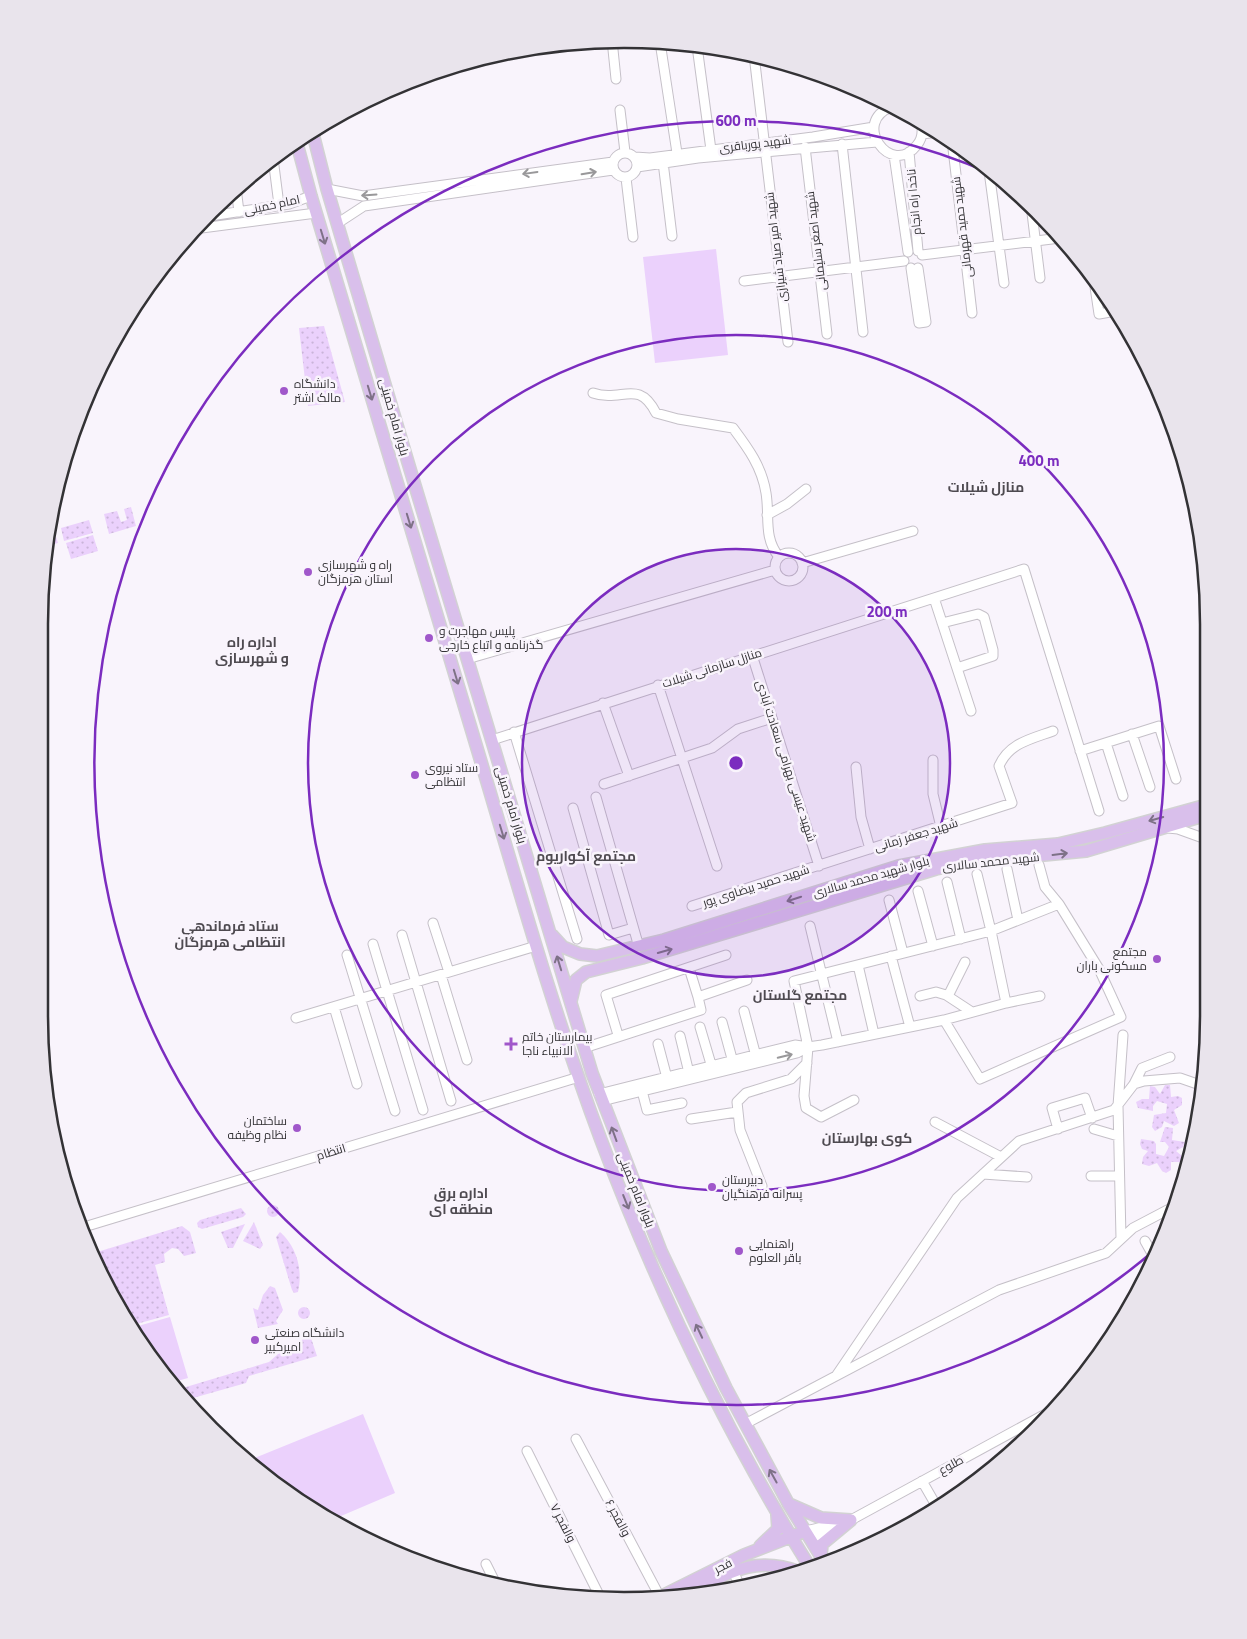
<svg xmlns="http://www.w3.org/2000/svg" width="1247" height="1639" viewBox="0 0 1247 1639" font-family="'Titillium Web',Cairo,sans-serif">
<defs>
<pattern id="grass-dots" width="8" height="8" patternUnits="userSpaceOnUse" patternTransform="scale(1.25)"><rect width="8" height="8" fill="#ebd1fc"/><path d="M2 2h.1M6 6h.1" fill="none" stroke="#cab4d9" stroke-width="1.8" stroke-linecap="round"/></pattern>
</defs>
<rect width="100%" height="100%" fill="#f9f4fc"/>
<path fill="url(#grass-dots)" d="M324,326L345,402L308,406L299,328Z
M131,507L136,526L109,534L104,514L117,511L121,522L127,520L124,509Z
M89,520L93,533L64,541L61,528Z
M54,531L58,543L47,546L49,533Z
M93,535L98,551L71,559L66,543Z
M1165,1085H1170L1171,1097L1178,1096L1182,1098V1105L1174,1110L1179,1123L1174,1126L1164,1121L1162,1127L1155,1131L1152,1127L1154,1115L1166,1113L1167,1104L1157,1101L1153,1106V1111L1138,1108L1136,1102L1142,1099H1149L1150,1086L1155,1087L1160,1094Z
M1165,1127L1173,1128L1172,1140L1185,1142L1183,1147L1176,1151L1182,1156L1183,1162H1171V1170L1166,1173L1162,1171L1157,1163L1149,1166L1142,1164L1143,1157L1148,1151L1142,1149L1140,1144L1141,1139L1154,1141L1156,1144V1154L1164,1156L1169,1147L1165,1142H1160Z
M267 1211a6 6 0 1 1 12 0a6 6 0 1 1-12 0Z
M241,1208L246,1214L243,1217L202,1229L198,1227L197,1223L200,1220Z
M254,1222L263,1245L260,1249L243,1241Z
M245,1224L233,1248H228L221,1232Z
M182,1226L190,1232L196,1253L184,1256L178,1249L172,1248L164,1254L165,1262L155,1265L169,1315L129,1326L117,1308L94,1253Z
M280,1232C297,1247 303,1270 298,1292L294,1293L292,1290L276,1237Z
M270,1286L275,1288L283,1310L276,1321L278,1324L258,1328L253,1308L258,1310L263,1295Z
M298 1313a6 6 0 1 1 12 0a6 6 0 1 1-12 0Z
M310,1335L317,1356L249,1376L246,1383L186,1400L176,1390L269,1362L278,1354Z"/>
<path fill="#ebd1fc" d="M716,249L728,355L655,363L643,257Z
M170,1317L188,1378L170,1383L160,1372L131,1328Z
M363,1414L395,1493L334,1519L247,1461Z"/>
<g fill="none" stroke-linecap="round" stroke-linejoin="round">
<defs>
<path id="minor" d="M612,40L616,79
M660,42L677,153
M697,46L711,150
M754,55L788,342
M892,107C850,121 891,179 917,145C923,138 923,130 921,122
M620,110L625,152
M922,134L939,132
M952,140L972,313
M842,144L863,332
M805,147L827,334
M909,152L918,251
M613 165a12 12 0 1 1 24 0a12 12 0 1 1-24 0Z
M894,155L908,252
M635,157L650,158L813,137L874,127
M273,158L279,205
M663,162L672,236
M637,167L698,158L877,142
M989,171L1004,283
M626,178L633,237
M236,188L239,212
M327,189L363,196L613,162
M1031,205L1040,278
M204,217L289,204L311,196
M338,223L364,206L613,170
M194,229L316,213
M922,255L1060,238
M911,268L919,323L926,322L918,268
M1094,280L1099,314L1116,311
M744,281L904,261
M593,393C622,403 638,378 656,413L678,419L733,428C748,448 762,467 766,493C770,517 763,537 779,557
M767,515L787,504L806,489
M775 567a14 14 0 1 1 28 0a14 14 0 1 1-28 0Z
M802,563L913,531
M934,598L971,711
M942,623L978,614L984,617L993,650V656L957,668
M752,655L819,866
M467,659L775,570
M658,685L717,866
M603,703L629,776
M514,732L577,939
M1132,734L1150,787
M492,740L1024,569L1099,811
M1106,743L1123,796
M1080,751L1159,726L1176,779
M933,760V794L941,827
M856,767L861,817L870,849
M604,784L712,748L738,729L772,718
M596,797L639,947
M573,808L609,935L633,928
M1168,828L1178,829L1203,838
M1039,865L1045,887L1059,904
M1007,869L1018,920
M947,882L961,939
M918,891L933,946
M889,900L903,953
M692,906L1012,803L999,766C1009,743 1031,739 1053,731
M433,923L449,972
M810,926L838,1042
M402,935L451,1101
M373,944L423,1110
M347,955L395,1111
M891,956L910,1027
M858,965L874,1034
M689,968L698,997
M441,975L467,1060
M920,996L936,992L946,995L972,1012
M948,996L965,962
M1006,1003L1040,996
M334,1007L357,1084
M744,1011L757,1060
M296,1018L536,946
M722,1022L734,1066
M700,1027L713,1071
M618,1035L606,995L726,955
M680,1036L690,1077
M658,1044L667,1078
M584,1048L701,1010L698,997L747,980
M1134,1084L1142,1068L1170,1057
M641,1087L647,1110L682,1103
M599,1094L795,1045L808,1047L822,1045L944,1020L1006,1003L991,931L1059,904L1099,969L1121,1017L980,1079L944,1020
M854,1100L821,1117L806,1108L804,1096L808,1047L794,981L991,931L977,874
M602,1101L797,1053L808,1047
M691,1119L737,1112
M935,1122L1001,1157
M1058,1129L1052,1108L1085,1098L1092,1118
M1094,1129L1118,1136
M983,1174L1027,1177
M1091,1176H1119
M762,1186L740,1130L737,1102L746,1093L791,1079L807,1063
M84,1227L579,1077
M1121,1238L1118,1106L1123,1035
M1145,1241L1154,1257
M836,1376L957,1198L1019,1141L1114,1110L1134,1084L1144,1081L1180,1078L1203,1086
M745,1424L999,1290L1106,1253L1133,1228L1173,1207
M576,1439L660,1597
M527,1451L599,1595
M922,1481L937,1507
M805,1531L832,1525
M810,1539L851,1520L1051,1411
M486,1564L496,1584
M733,1571L739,1584"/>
<path id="major" d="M312,130L327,189L410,469L592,1073L661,1251L726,1388L788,1503L825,1563
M296,140L311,196C364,372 418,548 470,725C512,864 550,1004 601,1140C657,1289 727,1434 811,1569
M552,935L563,947L580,954L597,956L664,940L899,866L985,850L1058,844L1105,833L1203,806
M571,1001L576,980L586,972L642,958L936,869L972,862L1086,851L1203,816
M789,1504L821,1518L851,1520
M760,1546L778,1529L777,1515
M821,1556L822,1544L851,1520
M690,1593C729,1573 754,1555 800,1572
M656,1599L744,1555L798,1534"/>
</defs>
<use href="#minor" stroke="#c5c0c8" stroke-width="11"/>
<use href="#major" stroke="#d2d2d3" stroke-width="14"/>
<use href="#minor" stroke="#fff" stroke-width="9"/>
<use href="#major" stroke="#d9bfeb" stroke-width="11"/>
</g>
<defs><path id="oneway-shaft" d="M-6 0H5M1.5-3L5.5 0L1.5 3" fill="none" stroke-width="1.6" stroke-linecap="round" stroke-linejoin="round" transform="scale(1.25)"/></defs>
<g stroke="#99989a">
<use href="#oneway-shaft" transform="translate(530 173) rotate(172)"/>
<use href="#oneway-shaft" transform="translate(589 173) rotate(-9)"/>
<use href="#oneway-shaft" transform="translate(369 195) rotate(176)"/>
<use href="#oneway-shaft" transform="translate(785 1056) rotate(-14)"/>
</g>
<g stroke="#7e7187">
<use href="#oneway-shaft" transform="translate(323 237) rotate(73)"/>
<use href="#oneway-shaft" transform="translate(370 393) rotate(73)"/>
<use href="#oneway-shaft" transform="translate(409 521) rotate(73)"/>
<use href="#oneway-shaft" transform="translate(456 677) rotate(73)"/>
<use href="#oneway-shaft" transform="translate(1156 819) rotate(164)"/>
<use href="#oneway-shaft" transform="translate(502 832) rotate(73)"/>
<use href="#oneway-shaft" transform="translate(1060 854) rotate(-7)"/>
<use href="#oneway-shaft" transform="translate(794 899) rotate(162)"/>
<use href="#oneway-shaft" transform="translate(665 951) rotate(-16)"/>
<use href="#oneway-shaft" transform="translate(559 963) rotate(-107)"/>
<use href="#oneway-shaft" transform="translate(614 1134) rotate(-110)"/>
<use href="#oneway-shaft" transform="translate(626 1202) rotate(68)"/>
<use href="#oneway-shaft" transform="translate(699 1331) rotate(-115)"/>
<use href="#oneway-shaft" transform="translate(773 1476) rotate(-119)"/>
</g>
<circle cx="736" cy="763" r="214" fill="#7b2cbf" fill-opacity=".12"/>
<g fill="none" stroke="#7b2cbf" stroke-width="2.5">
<circle cx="736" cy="763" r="214"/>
<circle cx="736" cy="763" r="428"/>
<path d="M1157 1248A642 642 0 1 1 992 174"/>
</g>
<g fill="#a057ca" stroke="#f9f4fc" stroke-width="2">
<circle cx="284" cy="391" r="5"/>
<circle cx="308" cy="572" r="5"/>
<circle cx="429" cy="638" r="5"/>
<circle cx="415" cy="775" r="5"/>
<circle cx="1157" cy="959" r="5"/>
<path d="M508.5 1036.5h5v5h5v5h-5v5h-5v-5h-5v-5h5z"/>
<circle cx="297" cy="1128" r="5"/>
<circle cx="712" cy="1187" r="5"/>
<circle cx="739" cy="1251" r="5"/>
<circle cx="255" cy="1340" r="5"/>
</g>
<g text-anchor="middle" stroke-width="5" stroke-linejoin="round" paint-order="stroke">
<g font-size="12" fill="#333235" stroke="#f9f4fc">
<text transform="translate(755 144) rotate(-7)" y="4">شهید پورباقری</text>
<text transform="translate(914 202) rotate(-95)" y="4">ناخدا راه انجام</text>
<text transform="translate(272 205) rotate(-12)" y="4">امام خمینی</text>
<text transform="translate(962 227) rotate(-97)" y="4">شهید حمید قهرمانی</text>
<text transform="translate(816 241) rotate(-97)" y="4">شهید اصغر سلیمانی</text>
<text transform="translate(776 247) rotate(-97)" y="4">شهید امیر صیاد شیرازی</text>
<text transform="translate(394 417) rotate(74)" y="4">بلوار امام خمینی</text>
<text transform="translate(712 668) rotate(-18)" y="4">منازل سازمانی شیلات</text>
<text transform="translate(786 761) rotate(72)" y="4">شهید عیسی بهرامی سعادت آبادی</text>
<text transform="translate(511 805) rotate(73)" y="4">بلوار امام خمینی</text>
<text transform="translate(916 835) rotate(-17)" y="4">شهید جعفر زمانی</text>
<text transform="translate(991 862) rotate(-6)" y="4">شهید محمد سالاری</text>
<text transform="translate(871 877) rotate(-16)" y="4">بلوار شهید محمد سالاری</text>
<text transform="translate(756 886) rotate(-18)" y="4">شهید حمید بیضاوی پور</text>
<text transform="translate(331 1152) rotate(-17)" y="4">انتظام</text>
<text transform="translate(636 1190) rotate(68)" y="4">بلوار امام خمینی</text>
<text transform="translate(951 1465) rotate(-28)" y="4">طلوع</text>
<text transform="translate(618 1518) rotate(62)" y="4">والفجر ۶</text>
<text transform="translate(563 1523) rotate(63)" y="4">والفجر ۷</text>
<text transform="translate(723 1566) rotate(-27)" y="4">فجر</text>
</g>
<g font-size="12" fill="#333235" stroke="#f9f4fc" text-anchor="start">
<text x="294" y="388">دانشگاه<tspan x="294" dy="14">مالک اشتر</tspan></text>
<text x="318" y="569">راه و شهرسازی<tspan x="318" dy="14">استان هرمزگان</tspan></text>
<text x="439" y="635">پلیس مهاجرت و<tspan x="439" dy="14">گذرنامه و اتباع خارجى</tspan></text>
<text x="425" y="772">ستاد نیروی<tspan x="425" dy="14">انتظامی</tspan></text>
<text x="1147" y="956" text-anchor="end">مجتمع<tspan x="1147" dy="14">مسکونی باران</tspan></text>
<text x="522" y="1041">بیمارستان خاتم<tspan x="522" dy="14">الانبیاء ناجا</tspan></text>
<text x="287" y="1125" text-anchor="end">ساختمان<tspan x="287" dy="14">نظام وظیفه</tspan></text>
<text x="722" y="1184">دبیرستان<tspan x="722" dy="14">پسرانه فرهنگیان</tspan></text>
<text x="749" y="1248">راهنمایی<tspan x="749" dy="14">باقر العلوم</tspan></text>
<text x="265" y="1337">دانشگاه صنعتی<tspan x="265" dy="14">امیرکبیر</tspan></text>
</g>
<g font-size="14" font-weight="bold" fill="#4e4a50" stroke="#f9f4fc">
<text x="986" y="492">منازل شیلات</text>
<text x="252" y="647">اداره راه<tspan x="252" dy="16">و شهرسازی</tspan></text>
<text x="586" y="861">مجتمع آکواریوم</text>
<text x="230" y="931">ستاد فرماندهی<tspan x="230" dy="16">انتظامی هرمزگان</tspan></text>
<text x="800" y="1000">مجتمع گلستان</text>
<text x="867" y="1143">کوی بهارستان</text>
<text x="461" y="1198">اداره برق<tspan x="461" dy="16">منطقه ای</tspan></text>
</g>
</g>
<path d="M0 0H1247V1639H0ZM624 48H624A576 576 0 0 1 1200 624V1016A576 576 0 0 1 624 1592H624A576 576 0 0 1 48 1016V624A576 576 0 0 1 624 48Z" fill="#e9e4ec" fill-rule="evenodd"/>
<path fill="none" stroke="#333235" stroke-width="2.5" d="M624 48H624A576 576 0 0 1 1200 624V1016A576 576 0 0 1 624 1592H624A576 576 0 0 1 48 1016V624A576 576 0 0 1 624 48Z"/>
<circle cx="736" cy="763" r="8" fill="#7b2cbf" stroke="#f9f4fc" stroke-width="2.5"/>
<g font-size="15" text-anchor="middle" font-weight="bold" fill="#7b2cbf" stroke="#f9f4fc" stroke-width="5" stroke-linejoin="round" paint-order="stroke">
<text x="736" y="126">600 m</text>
<text x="1039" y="466">400 m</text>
<text x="887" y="617">200 m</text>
</g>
</svg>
